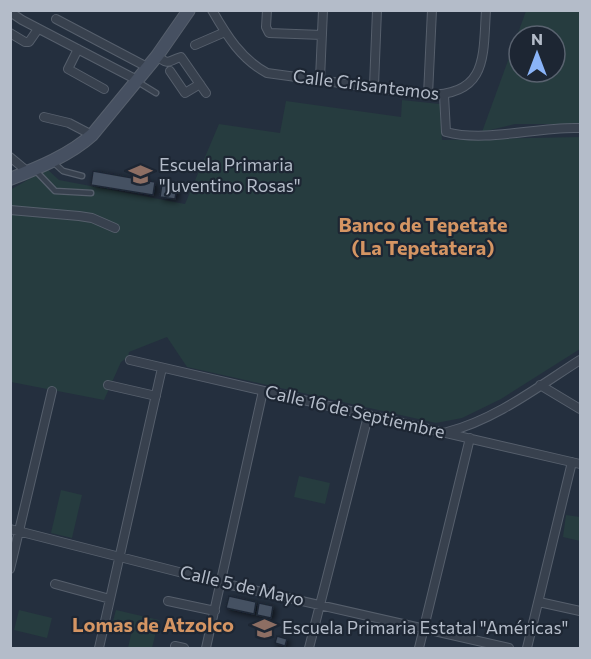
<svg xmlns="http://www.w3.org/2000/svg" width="591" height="659" viewBox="0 0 591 659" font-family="Commissioner,sans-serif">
<defs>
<filter id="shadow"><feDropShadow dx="2.5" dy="2.5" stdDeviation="3" flood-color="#0009"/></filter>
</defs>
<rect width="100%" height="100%" fill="#242f3e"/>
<path fill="#263c3f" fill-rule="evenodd" d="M526,11H580V124H515L482,132ZM519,36H555V72H519Z
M402,100L440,104L442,140L580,137V349L501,399L462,418L436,423L187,367L167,337L129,352L128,357L121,362L104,400L11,382L10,190L47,169L59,180L185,204L219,124L280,133L286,101L401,117Z
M299,476L330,483L325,504L294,497Z
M61,490L82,495L72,538L51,533Z
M566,515L580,517V541L563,537Z
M19,610L52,618L47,638L14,630Z
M116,610L159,620L152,648H128L133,626L113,621Z"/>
<path fill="#455162" stroke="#1f2835" stroke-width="1.5" filter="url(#shadow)" d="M93,171L155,182L153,195L91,185Z
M162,184L177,186L175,199L160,197Z
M229,596L256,602L254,614L226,608Z
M259,603L273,606L271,618L257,615Z
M277,636L287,639L285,646L275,643Z"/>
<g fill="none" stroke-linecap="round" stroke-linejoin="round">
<defs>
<path id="lane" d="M138,82L156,93
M53,162L63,171L82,176
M36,171L55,191L91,193"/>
<path id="street" d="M212,10C227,36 241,59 267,73L428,95C488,95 483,56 486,10
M267,10L266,27L269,33L322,35
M10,12L22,20L137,80
M56,19L147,67
M10,33L25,42H29L38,29
M195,45L225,32
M78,49L68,69L104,89
M157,56C170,66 167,61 181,57L206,93
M170,71L185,93L200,84
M320,79L323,10
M374,86L377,10
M428,95L432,10
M444,95L446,132C487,143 538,126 580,128
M44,117L69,123L92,135
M10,157L28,172
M10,210L79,216L92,218L115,228
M130,360L580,464
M108,385L156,396
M540,385L580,409
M447,432C495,420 539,386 580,360
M10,529L222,583L509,648
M10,569L52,391
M55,584L110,599
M168,601L215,611
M539,602L580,611
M175,646L184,648
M99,648L162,368
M206,648L263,391
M309,648L368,416
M419,648L470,438
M527,648L572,462"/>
<path id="secondary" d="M10,179C38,168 70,155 92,135L157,56L189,10"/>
</defs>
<use href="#lane" stroke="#565f6c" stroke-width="7"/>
<use href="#street" stroke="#565f6c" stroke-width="10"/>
<use href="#secondary" stroke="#565f6c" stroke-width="14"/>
<use href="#lane" stroke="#38414e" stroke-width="4.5"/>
<use href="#street" stroke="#38414e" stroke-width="8"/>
<use href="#secondary" stroke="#465061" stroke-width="12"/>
</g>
<defs>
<symbol id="school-bare" viewBox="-9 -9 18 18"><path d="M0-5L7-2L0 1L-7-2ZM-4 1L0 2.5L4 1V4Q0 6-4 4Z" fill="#8d6e63" stroke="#1d2633" stroke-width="2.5" paint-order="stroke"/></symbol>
</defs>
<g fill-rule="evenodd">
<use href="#school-bare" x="124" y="158" width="33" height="33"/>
<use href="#school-bare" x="248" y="612" width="33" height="33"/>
</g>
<g text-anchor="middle" stroke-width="4.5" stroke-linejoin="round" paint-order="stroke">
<g font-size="18" fill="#b4bcc9" stroke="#1d2633">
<text transform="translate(366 85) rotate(7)" y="6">Calle Crisantemos</text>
<text transform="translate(355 412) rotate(13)" y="6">Calle 16 de Septiembre</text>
<text transform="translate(242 586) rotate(13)" y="6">Calle 5 de Mayo</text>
</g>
<g font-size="18" fill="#b4bcc9" stroke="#1d2633" text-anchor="start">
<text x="159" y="171">Escuela Primaria<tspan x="159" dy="21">"Juventino Rosas"</tspan></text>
<text x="282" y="634">Escuela Primaria Estatal "Américas"</text>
</g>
<g font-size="20" font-weight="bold" fill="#d59563" stroke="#1d2633">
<text x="423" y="232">Banco de Tepetate<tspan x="423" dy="23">(La Tepetatera)</tspan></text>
<text x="153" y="632">Lomas de Atzolco</text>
</g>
</g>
<rect width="591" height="659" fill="none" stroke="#b4bcc9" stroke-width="24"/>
<g transform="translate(537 54)"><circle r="28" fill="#1d2633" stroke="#59626f" stroke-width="1.5"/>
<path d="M0-4.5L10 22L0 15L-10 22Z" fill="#8ab4f8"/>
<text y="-9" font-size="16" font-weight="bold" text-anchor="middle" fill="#b4bcc9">N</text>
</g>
</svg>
